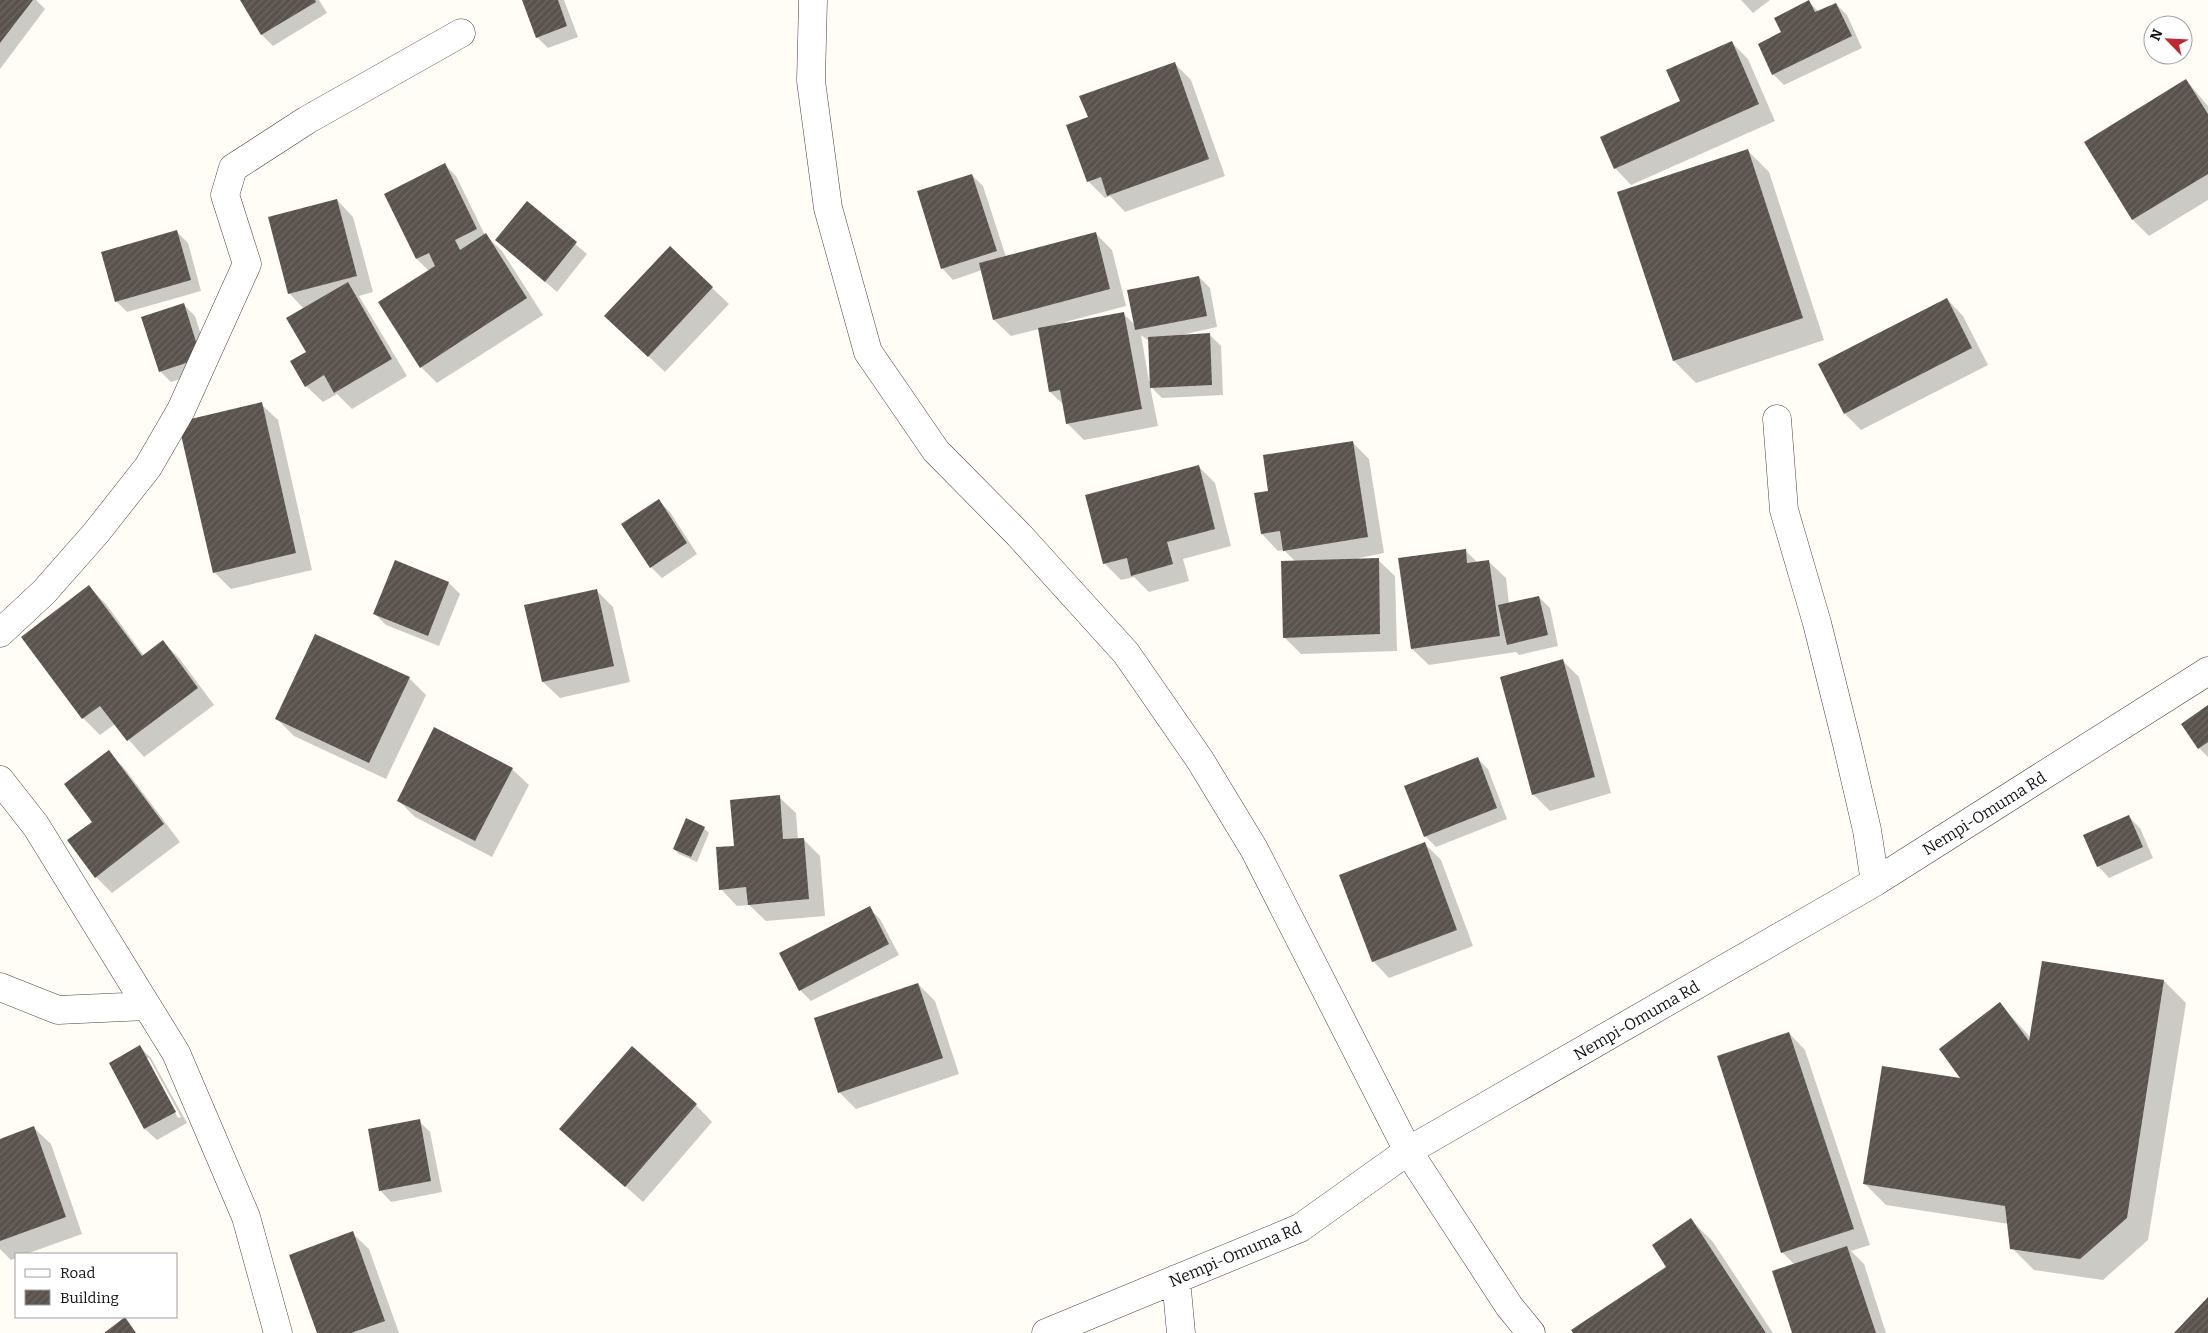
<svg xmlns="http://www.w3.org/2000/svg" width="2208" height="1333" viewBox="0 0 2208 1333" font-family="Bitter,serif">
<defs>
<pattern id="building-hatch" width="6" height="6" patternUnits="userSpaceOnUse" patternTransform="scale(1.25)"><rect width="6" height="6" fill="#5a524d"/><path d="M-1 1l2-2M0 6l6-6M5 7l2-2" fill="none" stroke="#6d6662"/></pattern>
</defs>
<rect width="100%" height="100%" fill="#fffdf5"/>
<path fill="#0003" fill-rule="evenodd" d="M0,0H36L45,9L0,69Z
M242,0H319L327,13L273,46L262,35Z
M524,0H564L578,37L548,48L537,37Z
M1741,0H1770L1753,13Z
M1809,2L1819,12L1836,4L1847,15L1862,48L1784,85L1773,74L1783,33Z
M1732,43L1748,59L1775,121L1631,185L1615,168L1681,102Z
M1174,63L1191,80L1225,176L1125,212L1110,196L1105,198L1088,181L1089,118Z
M2186,80L2208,106V200L2149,236L2133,220L2086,142Z
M1747,150L1769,172L1824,340L1696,383L1674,361L1619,193Z
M444,164L456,176L485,235L502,251L543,315L437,383L421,367L429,271L417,259L385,194Z
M972,175L983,186L1006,257L1095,233L1112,250L1126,306L1065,322L1066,324L1123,313L1135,325L1199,277L1210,288L1217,327L1177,336L1210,335L1221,346L1223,395L1162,398L1150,386L1158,426L1084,440L1067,423L1064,405L1050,392L1039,329L1011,336L994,320L982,270L953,280L942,268ZM1141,335L1149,341L1151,381H1149Z
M337,200L353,217L373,292L359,296L407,376L352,409L337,394L323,402L306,386L307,353L304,309L289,293Z
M527,203L587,254L557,292L497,240Z
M177,232L188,243L201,291L127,312L116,301Z
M670,248L729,304L665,372L623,332Z
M1947,299L1963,316L1988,365L1861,430L1845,414Z
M184,305L195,316L212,369L171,382L160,371Z
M261,404L278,420L312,570L231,589L214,572Z
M1352,442L1369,459L1384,553L1350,560H1378L1395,576L1397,651L1301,654L1284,637L1296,562L1284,550L1278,551L1262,534L1269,492Z
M1198,466L1215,483L1231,546L1183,559L1189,581L1149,592L1134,577L1121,580L1104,563Z
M659,501L670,512L697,554L662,578L651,567Z
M1465,550L1478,563L1489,562L1506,578L1509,604L1539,597L1550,608L1558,646L1519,655L1516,652L1429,665L1412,649Z
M395,562L449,583L460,594L439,646L386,625L375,614Z
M89,587L106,604L144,656L163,642L179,658L214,705L144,757L115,724L100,735L83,718L22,637Z
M596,590L613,607L630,682L560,698L543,682Z
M1562,660L1579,677L1611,793L1550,811L1533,794Z
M409,678L426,695L386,779L294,736L277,719Z
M2208,706V757L2199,748Z
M108,752L125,769L180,842L112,893L96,877L94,822Z
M1477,758L1488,769L1507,819L1436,847L1425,836Z
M512,769L529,785L492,857L415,817L398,800Z
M779,797L796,813L798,840L803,839L820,856L825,916L766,921L749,905L737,906L721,889L735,847Z
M2129,817L2140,828L2153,858L2109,878L2098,866Z
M704,828L709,833L697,862L679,854L674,849Z
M1424,843L1441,860L1473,946L1389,978L1373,961Z
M869,908L880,919L899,955L811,1001L800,990Z
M2164,981L2186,1003L2148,1240L2103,1280L2034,1270L2012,1248L2009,1224L1886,1205L1864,1183L1963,1079L2000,1004L2031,1038Z
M918,984L935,1001L959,1074L856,1109L840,1093L815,1019Z
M1789,1033L1805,1050L1870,1245L1851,1251L1864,1264L1886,1333H1793L1795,1265L1782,1252Z
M140,1047L151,1058L187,1123L157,1140L145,1129L111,1063ZM146,1058H149L181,1117L178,1118Z
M696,1105L712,1122L643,1202L561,1129Z
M419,1121L430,1132L442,1192L391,1202L380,1190Z
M34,1128L51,1144L82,1234L26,1254H16V1258L11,1260L0,1249V1140Z
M1691,1220L1713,1242L1773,1333H1574L1668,1267Z
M352,1233L369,1249L399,1333H318Z"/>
<path fill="url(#building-hatch)" d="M0,0H33L0,43Z
M240,0H315L316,2L261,35Z
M522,0H558L567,26L536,38Z
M1809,0L1815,12L1836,3L1852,36L1772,75L1758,44L1781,32L1774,18Z
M1732,41L1759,104L1614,169L1600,137L1680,101L1666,70Z
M1175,62L1209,159L1107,196L1101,177L1087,182L1066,125L1088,117L1079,96Z
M2186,79L2208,114V174L2132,220L2084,142Z
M1748,149L1803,318L1673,361L1617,192Z
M445,163L477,229L455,240L460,250L486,233L527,298L420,368L378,302L435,266L429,253L416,259L384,194Z
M972,174L997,251L941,269L917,191Z
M337,199L357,276L288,294L268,217Z
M527,201L577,242L545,282L495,240Z
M177,230L191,280L115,302L101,252Z
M1096,232L1110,289L993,320L979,263Z
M670,246L713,287L648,357L604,316Z
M1199,276L1207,316L1135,330L1127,290Z
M348,282L392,359L334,393L324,375L305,387L290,361L306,352L286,318Z
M1947,298L1972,348L1844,414L1818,364Z
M184,303L201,358L159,372L141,317Z
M1124,312L1142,409L1066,424L1060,390L1049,392L1038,328Z
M1210,333L1212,385L1150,388L1148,337Z
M262,402L296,553L213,573L178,422Z
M1353,441L1368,537L1283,551L1280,531L1261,534L1254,493L1268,491L1263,455Z
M1199,465L1215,529L1167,542L1173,564L1131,576L1127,558L1103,564L1085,495Z
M659,499L687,543L650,568L621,524Z
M1466,549L1467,563L1489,560L1500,636L1411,649L1398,558Z
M1379,558L1380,634L1283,638L1281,561Z
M395,560L449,582L428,636L373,614Z
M89,585L142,656L163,640L198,688L127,741L100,706L82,719L21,637Z
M597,589L614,666L542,682L524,605Z
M1539,596L1548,635L1507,645L1498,605Z
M315,634L410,677L369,763L275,719Z
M1563,659L1595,777L1532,795L1500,677Z
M2208,705V742L2198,749L2181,724Z
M434,727L513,768L475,841L397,801Z
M109,750L164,824L95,878L67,840L92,822L64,784Z
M1478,757L1497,808L1424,837L1404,786Z
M780,795L783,839L804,838L809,899L748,905L746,887L719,890L716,847L734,846L730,800Z
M2129,815L2143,847L2097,867L2083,835Z
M686,818L705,827L691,857L673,849Z
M1425,842L1457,930L1372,962L1339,875Z
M870,906L889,944L799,991L779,953Z
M2042,961L2164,980L2127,1218L2080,1259L2010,1249L2005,1206L1863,1184L1882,1066L1960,1078L1939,1049L2000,1002L2029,1041Z
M918,983L943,1058L838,1093L814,1018Z
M1789,1032L1854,1229L1781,1253L1717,1056Z
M140,1045L176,1112L144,1129L109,1063Z
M632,1046L697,1104L625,1187L559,1129Z
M420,1119L431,1181L379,1191L368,1129Z
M34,1126L66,1217L0,1241V1139Z
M1691,1218L1766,1333H1573L1571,1330L1666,1267L1652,1245Z
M353,1231L385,1321L351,1333H317L289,1255Z
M1847,1246L1876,1333H1792L1772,1271Z
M2208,1297V1333H2174Z
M125,1317L136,1333H104Z"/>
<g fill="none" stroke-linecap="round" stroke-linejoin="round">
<defs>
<path id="minor" d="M813,0L811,81L828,208L868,352L936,451L1019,535L1126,653L1200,760L1254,849L1408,1151L1509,1306L1531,1333
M1777,419L1784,510L1817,623L1847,744L1867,830L1875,882
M0,633L44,592L96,533L148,467L181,410L247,264L225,195L233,168L307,120L461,33
M0,780L36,826L176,1053L246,1217L278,1333
M0,987L58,1010L147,1006
M1176,1279L1181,1333
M1046,1333L1300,1228L1408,1151L1875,882L2208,671"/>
</defs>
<use href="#minor" stroke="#444" stroke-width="29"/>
<use href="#minor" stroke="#fff" stroke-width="28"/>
</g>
<g text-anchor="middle" stroke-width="5" stroke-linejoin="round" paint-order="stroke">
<g font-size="16" fill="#111" stroke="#fff">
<text transform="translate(1984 813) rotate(-32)" y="6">Nempi-Omuma Rd</text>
<text transform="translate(1636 1020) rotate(-30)" y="6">Nempi-Omuma Rd</text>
<text transform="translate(1235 1254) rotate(-23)" y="6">Nempi-Omuma Rd</text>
</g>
</g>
<rect x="15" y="1253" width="162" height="65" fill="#ffffff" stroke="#a0a0a0"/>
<rect x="25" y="1269" width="25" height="8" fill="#ffffff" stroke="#a0a0a0"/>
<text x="60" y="1278" font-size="15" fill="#111111">Road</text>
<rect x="25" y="1290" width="25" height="15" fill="url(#building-hatch)" stroke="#a0a0a0"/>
<text x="60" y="1303" font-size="15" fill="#111111">Building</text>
<g transform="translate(2168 40) rotate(294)"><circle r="24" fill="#ffffff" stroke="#a0a0a0"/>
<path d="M0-4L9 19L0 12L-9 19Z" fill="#c4262e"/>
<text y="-8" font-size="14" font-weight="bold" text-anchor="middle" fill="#111111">N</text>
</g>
</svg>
